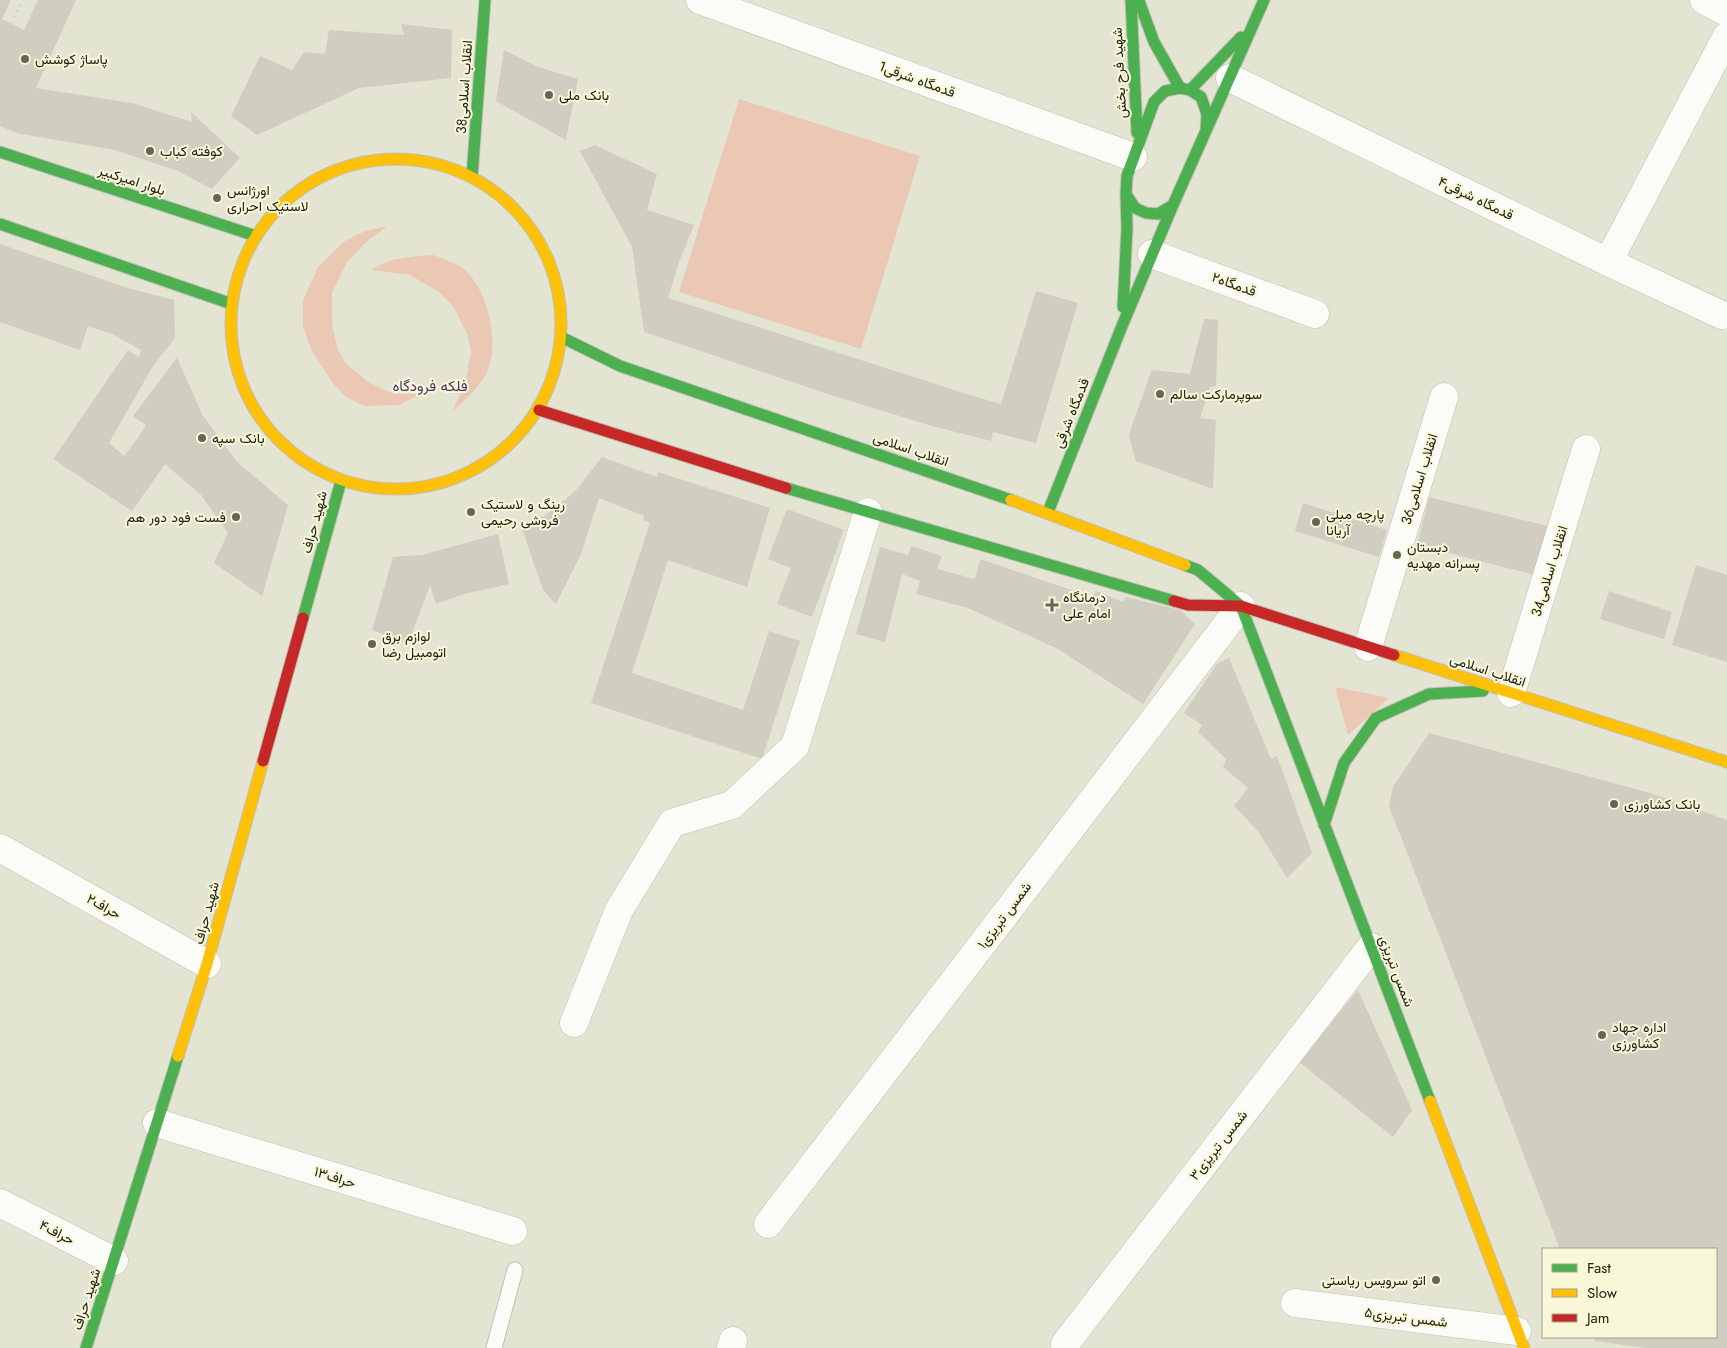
<svg xmlns="http://www.w3.org/2000/svg" width="1727" height="1348" viewBox="0 0 1727 1348" font-family="Jost,Vazirmatn,sans-serif">
<rect width="100%" height="100%" fill="#e4e4d3"/>
<path fill="#eac8b4" d="M739,99L920,156L861,349L679,292Z
M387,226L365,243L347,262L332,293V324L337,347L346,364L370,383L394,394H421L399,405L364,406L346,397L332,382L311,349L303,327V300L318,267L345,241L365,231Z
M433,255C441,258 450,261 458,265C487,282 501,342 487,372C479,388 465,400 452,412L465,385L471,352L468,336L453,306L439,292L410,275L371,270C390,257 410,257 433,255Z
M1335,687L1389,698L1348,735Z"/>
<path fill="#d1cdc0" d="M0,0H11L2,19L24,30L38,0H76L36,88L132,103L192,122L191,112L240,158L212,189L178,171L115,150L16,133L0,126Z
M401,24L452,30L451,78L359,88L257,135L231,116L260,56L292,70L304,52L325,54L329,30L404,35Z
M504,50L538,67L578,79L566,140L496,101Z
M595,145L657,174L647,210L694,225L679,262L668,298L973,396L1001,404L1036,291L1078,303L1036,443L993,432L991,441L932,426L834,396L644,332L632,247L580,151Z
M0,244L128,288L174,300L175,338L153,366L109,443L124,456L138,438L146,425L133,416L177,358L202,414L237,462L288,505L262,596L214,563L228,533L201,495L165,464L132,511L53,459L128,350L139,357L141,350L112,334L88,326L80,350L0,322Z
M1204,319L1218,320L1216,386L1210,387L1200,418L1216,420L1213,489L1136,461L1129,436L1133,422L1152,370L1190,374Z
M602,457L657,477L658,472L770,508L747,587L668,560L632,673L743,710L769,631L800,641L762,759L591,703L650,523L643,520L644,516L599,498L581,554L556,604L543,590L521,526L544,516L565,500L577,489Z
M1429,497L1548,526L1535,575L1417,545Z
M1303,503L1387,530L1379,557L1295,531Z
M787,509L844,530L812,617L777,604L791,568L768,559Z
M498,534L509,584L464,594L436,604L430,585L408,644L372,630L393,557L422,555Z
M911,546L942,556L937,569L975,579L980,559L1092,597L1096,591L1123,602L1126,597L1180,610L1195,624L1143,704L1058,649L968,608L916,594L920,581L902,574L885,642L856,634L880,547L908,555Z
M1696,565L1727,575V662L1672,645Z
M1609,591L1672,612L1664,639L1600,619Z
M1229,658L1271,759L1277,756L1312,853L1287,878L1258,831L1234,806L1248,788L1223,767L1226,759L1198,732L1202,725L1184,713L1217,664Z
M1429,733L1650,793L1727,820V1348H1645L1595,1341L1594,1337H1716V1249H1560L1389,806L1393,787Z
M1358,990L1412,1110L1393,1137L1299,1062Z"/>
<g fill="none" stroke-linecap="round" stroke-linejoin="round">
<defs>
<path id="lane" d="M494,1348L515,1270"/>
<path id="street" d="M700,0L1133,157
M1704,0L1727,12
M1230,78L1608,262L1722,315
M1152,254L1315,314
M1608,262L1727,36
M1368,647L1444,397
M1511,693L1586,449
M0,848L207,964
M574,1023L619,910L672,823L732,805L795,746L868,512
M157,1123L513,1231
M0,1203L114,1261
M768,1224L1241,606
M1295,1303L1517,1331
M1065,1344L1371,947
M731,1348L733,1341"/>
<path id="fast" d="M1131,0L1137,133
M1139,1L1154,42L1180,88
M1190,90L1241,37
M1206,131L1207,114L1201,97L1190,90L1180,88L1165,91L1154,102L1127,176L1126,194L1135,208L1146,213L1158,214L1173,205L1264,0
M0,152L256,236
M472,177L485,0
M0,224L232,304
M1123,307L1127,228L1126,194
M561,337L620,366L1011,500
M786,488L1174,601
M1048,512L1122,326L1173,205
M1185,565L1198,570L1241,606L1430,1101
M303,618L341,481
M1324,825L1344,763L1376,718L1429,694L1483,691
M86,1348L178,1056"/>
<path id="slow" d="M231 324a165 165 0 1 1 330 0a165 165 0 1 1-330 0Z
M1011,500L1185,565
M1394,655L1727,762
M178,1056L207,964L263,761
M1430,1101L1524,1348"/>
<path id="jam" d="M539,410L786,488
M1174,601L1188,605L1241,606L1394,655
M263,761L303,618"/>
</defs>
<use href="#lane" stroke="#c0bfb2" stroke-width="17"/>
<use href="#street" stroke="#c0bfb2" stroke-width="29"/>
<use href="#fast" stroke="#c0bfb2" stroke-width="13"/>
<use href="#slow" stroke="#c0bfb2" stroke-width="13"/>
<use href="#jam" stroke="#c0bfb2" stroke-width="13"/>
<path stroke="#d6d6d1" stroke-width="3" stroke-dasharray="2.5 4" stroke-linecap="butt" d="M11,24L22,0"/>
<use href="#lane" stroke="#fbfbf8" stroke-width="15"/>
<use href="#street" stroke="#fbfbf8" stroke-width="28"/>
<use href="#fast" stroke="#4caf50" stroke-width="11"/>
<use href="#slow" stroke="#ffc107" stroke-width="11"/>
<use href="#jam" stroke="#c62828" stroke-width="11"/>
</g>
<g fill="#656558" stroke="#f8f8d9" stroke-width="2">
<circle cx="25" cy="59" r="5"/>
<circle cx="549" cy="95" r="5"/>
<circle cx="150" cy="151" r="5"/>
<circle cx="217" cy="198" r="5"/>
<circle cx="1160" cy="394" r="5"/>
<circle cx="202" cy="438" r="5"/>
<circle cx="471" cy="512" r="5"/>
<circle cx="236" cy="517" r="5"/>
<circle cx="1316" cy="522" r="5"/>
<circle cx="1397" cy="555" r="5"/>
<path d="M1049.5 597.5h5v5h5v5h-5v5h-5v-5h-5v-5h5z"/>
<circle cx="372" cy="644" r="5"/>
<circle cx="1614" cy="804" r="5"/>
<circle cx="1602" cy="1035" r="5"/>
<circle cx="1436" cy="1280" r="5"/>
</g>
<g text-anchor="middle" stroke-width="4" stroke-linejoin="round" paint-order="stroke">
<g font-size="14" fill="#212015" stroke="#f8f8d9" text-anchor="start">
<text x="35" y="64">پاساژ کوشش</text>
<text x="559" y="100">بانک ملی</text>
<text x="160" y="156">کوفته کباب</text>
<text x="227" y="195">اورژانس<tspan x="227" dy="16">لاستیک احرارى</tspan></text>
<text x="1170" y="399">سوپرمارکت سالم</text>
<text x="212" y="443">بانک سپه</text>
<text x="481" y="509">رینگ و لاستیک<tspan x="481" dy="16">فروشی رحیمی</tspan></text>
<text x="1326" y="519">پارچه مبلی<tspan x="1326" dy="16">آریانا</tspan></text>
<text x="226" y="522" text-anchor="end">فست فود دور هم</text>
<text x="1407" y="552">دبستان<tspan x="1407" dy="16">پسرانه مهدیه</tspan></text>
<text x="1063" y="602">درمانگاه<tspan x="1063" dy="16">امام علی</tspan></text>
<text x="382" y="641">لوازم برق<tspan x="382" dy="16">اتومبیل رضا</tspan></text>
<text x="1624" y="809">بانک کشاورزی</text>
<text x="1612" y="1032">اداره جهاد<tspan x="1612" dy="16">کشاورزی</tspan></text>
<text x="1426" y="1285" text-anchor="end">اتو سرویس ریاستی</text>
</g>
<g font-size="14" fill="#212015" stroke="#f8f8d9">
<text transform="translate(1119 73) rotate(-93)" y="5">شهید فرح بخش</text>
<text transform="translate(917 79) rotate(20)" y="5">1قدمگاه شرقی</text>
<text transform="translate(464 87) rotate(-86)" y="5">38انقلاب اسلامی</text>
<text transform="translate(132 180) rotate(18)" y="5">بلوار امیرکبیر</text>
<text transform="translate(1476 198) rotate(26)" y="5">قدمگاه شرقی۴</text>
<text transform="translate(1234 284) rotate(20)" y="5">قدمگاه۲</text>
<text transform="translate(1071 413) rotate(-68)" y="5">قدمگاه شرقی</text>
<text transform="translate(911 449) rotate(19)" y="5">انقلاب اسلامی</text>
<text transform="translate(1419 479) rotate(-73)" y="5">36انقلاب اسلامی</text>
<text transform="translate(314 522) rotate(-75)" y="5">شهید حراف</text>
<text transform="translate(1549 571) rotate(-73)" y="5">34انقلاب اسلامی</text>
<text transform="translate(1488 670) rotate(18)" y="5">انقلاب اسلامی</text>
<text transform="translate(104 906) rotate(29)" y="5">حراف۲</text>
<text transform="translate(206 913) rotate(-75)" y="5">شهید حراف</text>
<text transform="translate(1004 915) rotate(-53)" y="5">شمس تبریزی۱</text>
<text transform="translate(1397 971) rotate(69)" y="5">شمس تبریزی</text>
<text transform="translate(1218 1145) rotate(-52)" y="5">شمس تبریزی۳</text>
<text transform="translate(335 1177) rotate(17)" y="5">حراف۱۳</text>
<text transform="translate(57 1232) rotate(27)" y="5">حراف۴</text>
<text transform="translate(86 1299) rotate(-72)" y="5">شهید حراف</text>
<text transform="translate(1406 1317) rotate(7)" y="5">۵شمس تبریزی</text>
</g>
<g font-size="15" fill="#4f3069" stroke="#f8f8d9">
<text x="430" y="391">فلکه فرودگاه</text>
</g>
</g>
<rect x="1542" y="1248" width="175" height="90" fill="#f8f8d9" stroke="#a2a28b"/>
<rect x="1552" y="1264" width="25" height="8" fill="#4caf50" stroke="#a2a28b"/>
<text x="1587" y="1273" font-size="15" fill="#212015">Fast</text>
<rect x="1552" y="1289" width="25" height="8" fill="#ffc107" stroke="#a2a28b"/>
<text x="1587" y="1298" font-size="15" fill="#212015">Slow</text>
<rect x="1552" y="1314" width="25" height="8" fill="#c62828" stroke="#a2a28b"/>
<text x="1587" y="1323" font-size="15" fill="#212015">Jam</text>
</svg>
